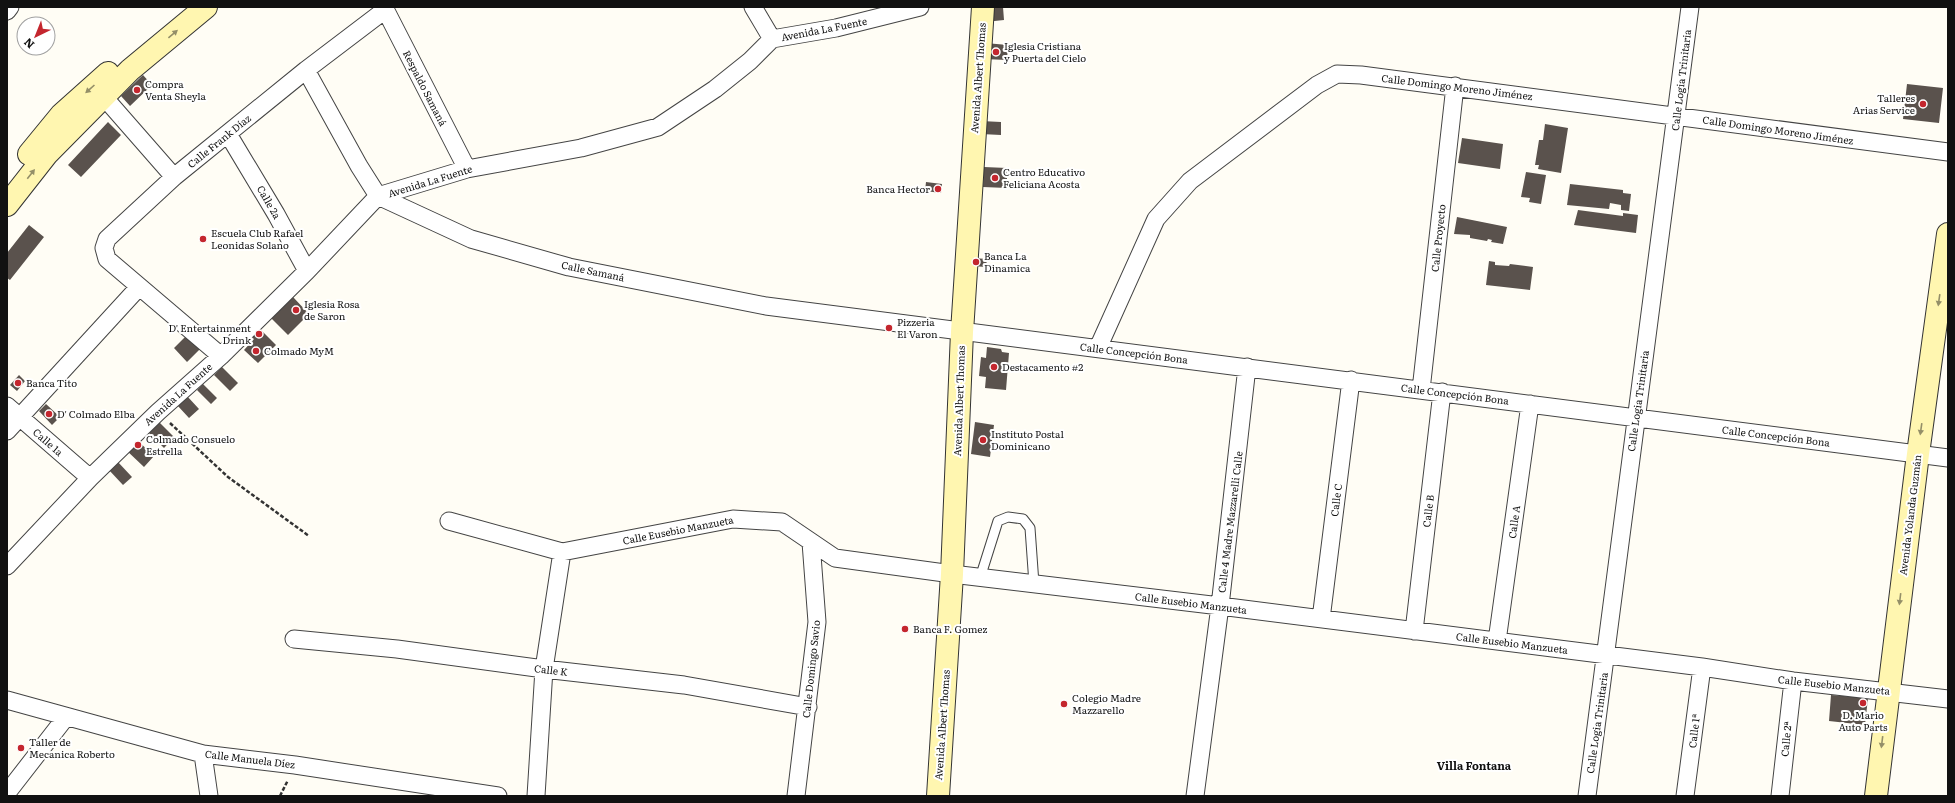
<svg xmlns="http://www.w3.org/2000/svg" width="1955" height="803" viewBox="0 0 1955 803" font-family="Literata,serif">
<rect width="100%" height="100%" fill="#fffdf5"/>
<path fill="#5a524d" d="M986,7H1003L1004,20L985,22Z
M985,43L1008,45L1007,60L984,59Z
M143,75L152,85L130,106L121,96Z
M1907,84L1943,88L1939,123L1903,119Z
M981,121L1001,122V135L981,134Z
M108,122L121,135L81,177L68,165Z
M1545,124L1568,128L1561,173L1538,169L1539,165H1535L1539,140H1543Z
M1462,138L1503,144L1500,169L1458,163Z
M984,167L1007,168V188L983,187Z
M1526,172L1546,175L1541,204L1529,202L1530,198L1521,197Z
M926,182L942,184L941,193L925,191Z
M1570,184L1623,190V193L1631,194L1629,211L1621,210V205L1610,203L1609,209L1567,205Z
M1578,210L1623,216V213L1638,215L1636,233L1574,225Z
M1457,217L1507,227L1503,244L1491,242L1492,240L1488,239L1487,241L1470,238V235L1454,234Z
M29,225L44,237L10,280L7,278V253Z
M973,258L987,259L986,267L972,266Z
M1489,261L1495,262V265L1509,266L1510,264L1533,267L1530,290L1486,285Z
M293,297L309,314L288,335L271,318Z
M259,328L276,345L258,363L244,350L254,339L251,337Z
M188,334L201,348L187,362L174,348Z
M987,347L1001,349L1002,352L1009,353L1006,390L985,388L986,377L979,376L981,357L986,358Z
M222,367L238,383L230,391L214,375Z
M19,375L25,381L17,391L10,385Z
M203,384L217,398L211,404L197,390Z
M187,396L199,409L189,418L177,405Z
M46,404L60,417L52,425L39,411Z
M155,418L174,437L164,448L145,429Z
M975,422L994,425L990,457L971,454Z
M136,439L154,456L144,467L125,449Z
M117,461L132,477L123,485L108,469Z
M1831,695L1868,698L1865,725L1829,721Z"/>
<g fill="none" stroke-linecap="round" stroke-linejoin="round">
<defs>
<path id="service" d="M980,578L998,521L1008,517L1023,519L1030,528L1034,584"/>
<path id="minor" d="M384,7L467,169
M753,7L772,39
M7,11L10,7
M306,70L359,166L378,196L471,239L569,267L766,306L1948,458
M104,97L174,177
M228,134L276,214L307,271
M1098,348L1156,219L1190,181L1317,85L1337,74L1361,75L1948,152
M221,356L107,259L104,248L107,239L174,177L306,70L385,10
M1421,390L1455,86
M7,406L90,478
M7,431L139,287
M449,521L562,552L733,519L782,522L835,558L952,574L1220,606L1702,667L1793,681L1948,699
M7,566L90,478L158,412L221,356L307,271L378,196L467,169L581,148L658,127L715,89L750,61L772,39L836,28L920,7
M1321,619L1351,380
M1414,631L1442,392
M294,639L397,649L544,669L684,685L808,707
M1497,641L1530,404
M7,700L203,754L295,765L498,796
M203,754L209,796
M7,793L66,717
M536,796L544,669L562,552
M796,796L817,622L811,542
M1195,796L1220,606L1247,367
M1587,796L1690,7
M1685,796L1702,667
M1780,796L1793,681"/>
<path id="secondary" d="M29,154L61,115L108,73
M7,205L47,154L130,70L206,7
M938,796L952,574L962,332L983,7
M1876,796L1918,454L1948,234"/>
</defs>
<use href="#service" stroke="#444" stroke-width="11"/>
<use href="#minor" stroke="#444" stroke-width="19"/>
<use href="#secondary" stroke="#333" stroke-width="24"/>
<path stroke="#333" stroke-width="2.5" stroke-dasharray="4 2" stroke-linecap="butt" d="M170,423L228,477L309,536
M280,796L288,780"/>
<use href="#service" stroke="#fff" stroke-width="9"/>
<use href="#minor" stroke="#fff" stroke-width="17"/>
<use href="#secondary" stroke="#fff6b0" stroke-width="22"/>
</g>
<defs><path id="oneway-solid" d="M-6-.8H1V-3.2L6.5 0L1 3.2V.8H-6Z"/></defs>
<g fill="#948f68">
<use href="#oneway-solid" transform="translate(173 34) rotate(-40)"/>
<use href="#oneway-solid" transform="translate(90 89) rotate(138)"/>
<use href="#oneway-solid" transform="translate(31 174) rotate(-52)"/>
<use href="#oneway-solid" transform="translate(1939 300) rotate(98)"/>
<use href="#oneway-solid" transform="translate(1921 429) rotate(98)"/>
<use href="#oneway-solid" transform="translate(1900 599) rotate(97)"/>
<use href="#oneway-solid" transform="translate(1882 742) rotate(97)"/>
</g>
<g fill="#c4262e" stroke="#fff" stroke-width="1.5">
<circle cx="996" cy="52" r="4"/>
<circle cx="137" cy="90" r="4"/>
<circle cx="1923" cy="104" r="4"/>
<circle cx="995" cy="178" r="4"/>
<circle cx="938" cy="189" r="4"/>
<circle cx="203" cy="239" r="4"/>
<circle cx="976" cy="262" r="4"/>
<circle cx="296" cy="310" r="4"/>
<circle cx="889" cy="328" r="4"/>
<circle cx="259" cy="334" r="4"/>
<circle cx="256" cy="351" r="4"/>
<circle cx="994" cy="367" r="4"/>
<circle cx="18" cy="383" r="4"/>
<circle cx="49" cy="414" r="4"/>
<circle cx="983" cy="440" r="4"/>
<circle cx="138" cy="445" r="4"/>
<circle cx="905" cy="629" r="4"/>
<circle cx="1863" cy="703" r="4"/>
<circle cx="1064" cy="704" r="4"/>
<circle cx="21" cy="748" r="4"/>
</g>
<g text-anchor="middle" stroke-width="4" stroke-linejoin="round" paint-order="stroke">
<g font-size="10" fill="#111" stroke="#fff">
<text transform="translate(824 29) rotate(-11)" y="4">Avenida La Fuente</text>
<text transform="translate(978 78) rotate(-86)" y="4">Avenida Albert Thomas</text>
<text transform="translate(1681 80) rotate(-83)" y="4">Calle Logia Trinitaria</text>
<text transform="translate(1457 87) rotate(7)" y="4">Calle Domingo Moreno Jiménez</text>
<text transform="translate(425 88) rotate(63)" y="4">Respaldo Samaná</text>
<text transform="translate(1778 130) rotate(8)" y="4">Calle Domingo Moreno Jiménez</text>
<text transform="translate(219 141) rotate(-39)" y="4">Calle Frank Díaz</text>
<text transform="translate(430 181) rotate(-17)" y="4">Avenida La Fuente</text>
<text transform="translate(269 202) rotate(60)" y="4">Calle 2a</text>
<text transform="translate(1438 238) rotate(-84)" y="4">Calle Proyecto</text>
<text transform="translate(593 271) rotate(12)" y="4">Calle Samaná</text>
<text transform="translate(1134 353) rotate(7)" y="4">Calle Concepción Bona</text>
<text transform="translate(178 394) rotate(-42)" y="4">Avenida La Fuente</text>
<text transform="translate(1455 394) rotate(7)" y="4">Calle Concepción Bona</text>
<text transform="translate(959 401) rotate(-88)" y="4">Avenida Albert Thomas</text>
<text transform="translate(1638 401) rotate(-82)" y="4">Calle Logia Trinitaria</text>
<text transform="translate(1776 436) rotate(7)" y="4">Calle Concepción Bona</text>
<text transform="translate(48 442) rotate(41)" y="4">Calle 1a</text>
<text transform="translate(1336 500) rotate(-83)" y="4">Calle C</text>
<text transform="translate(1428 511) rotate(-83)" y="4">Calle B</text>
<text transform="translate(1910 515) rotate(-83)" y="4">Avenida Yolanda Guzmán</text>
<text transform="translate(1230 522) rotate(-83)" y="4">Calle 4 Madre Mazzarelli Calle</text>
<text transform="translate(1514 522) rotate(-82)" y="4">Calle A</text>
<text transform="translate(678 530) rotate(-11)" y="4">Calle Eusebio Manzueta</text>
<text transform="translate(1191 603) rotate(7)" y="4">Calle Eusebio Manzueta</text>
<text transform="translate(1512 643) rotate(7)" y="4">Calle Eusebio Manzueta</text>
<text transform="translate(811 669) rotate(-84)" y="4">Calle Domingo Savio</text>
<text transform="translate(551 670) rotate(7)" y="4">Calle K</text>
<text transform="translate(1834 685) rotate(6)" y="4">Calle Eusebio Manzueta</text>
<text transform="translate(1597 723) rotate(-82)" y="4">Calle Logia Trinitaria</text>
<text transform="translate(942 725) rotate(-86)" y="4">Avenida Albert Thomas</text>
<text transform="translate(1694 731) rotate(-83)" y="4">Calle 1ª</text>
<text transform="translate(1786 739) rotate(-84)" y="4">Calle 2ª</text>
<text transform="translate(250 759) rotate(7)" y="4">Calle Manuela Díez</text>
</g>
<g font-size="10" fill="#111" stroke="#fff" text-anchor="start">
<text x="1004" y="50">Iglesia Cristiana<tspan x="1004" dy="12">y Puerta del Cielo</tspan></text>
<text x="145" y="88">Compra<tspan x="145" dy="12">Venta Sheyla</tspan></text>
<text x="1915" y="102" text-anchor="end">Talleres<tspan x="1915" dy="12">Arias Service</tspan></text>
<text x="1003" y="176">Centro Educativo<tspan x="1003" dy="12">Feliciana Acosta</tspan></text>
<text x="930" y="193" text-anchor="end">Banca Hector</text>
<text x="211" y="237">Escuela Club Rafael<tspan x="211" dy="12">Leonidas Solano</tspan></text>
<text x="984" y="260">Banca La<tspan x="984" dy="12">Dinamica</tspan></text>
<text x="304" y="308">Iglesia Rosa<tspan x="304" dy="12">de Saron</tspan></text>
<text x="897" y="326">Pizzeria<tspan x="897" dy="12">El Varon</tspan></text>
<text x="251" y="332" text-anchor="end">D' Entertainment<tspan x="251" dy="12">Drink</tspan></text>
<text x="264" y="355">Colmado MyM</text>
<text x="1002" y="371">Destacamento #2</text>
<text x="26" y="387">Banca Tito</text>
<text x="57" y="418">D' Colmado Elba</text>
<text x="991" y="438">Instituto Postal<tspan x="991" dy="12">Dominicano</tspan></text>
<text x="146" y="443">Colmado Consuelo<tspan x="146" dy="12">Estrella</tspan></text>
<text x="913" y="633">Banca F. Gomez</text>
<text x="1072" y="702">Colegio Madre<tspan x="1072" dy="12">Mazzarello</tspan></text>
<text x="1863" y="719" text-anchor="middle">D. Mario<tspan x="1863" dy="12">Auto Parts</tspan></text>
<text x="29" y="746">Taller de<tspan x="29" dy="12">Mecanica Roberto</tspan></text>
</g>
<g font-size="11" font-weight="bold" fill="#111" stroke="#fff">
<text x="1474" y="770">Villa Fontana</text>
</g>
</g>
<rect width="1955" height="803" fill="none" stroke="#111111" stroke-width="16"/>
<g transform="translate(36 36) rotate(223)"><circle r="19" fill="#ffffff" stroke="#a0a0a0"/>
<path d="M0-3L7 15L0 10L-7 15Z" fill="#c4262e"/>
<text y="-6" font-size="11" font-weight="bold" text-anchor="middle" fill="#111111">N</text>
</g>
</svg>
